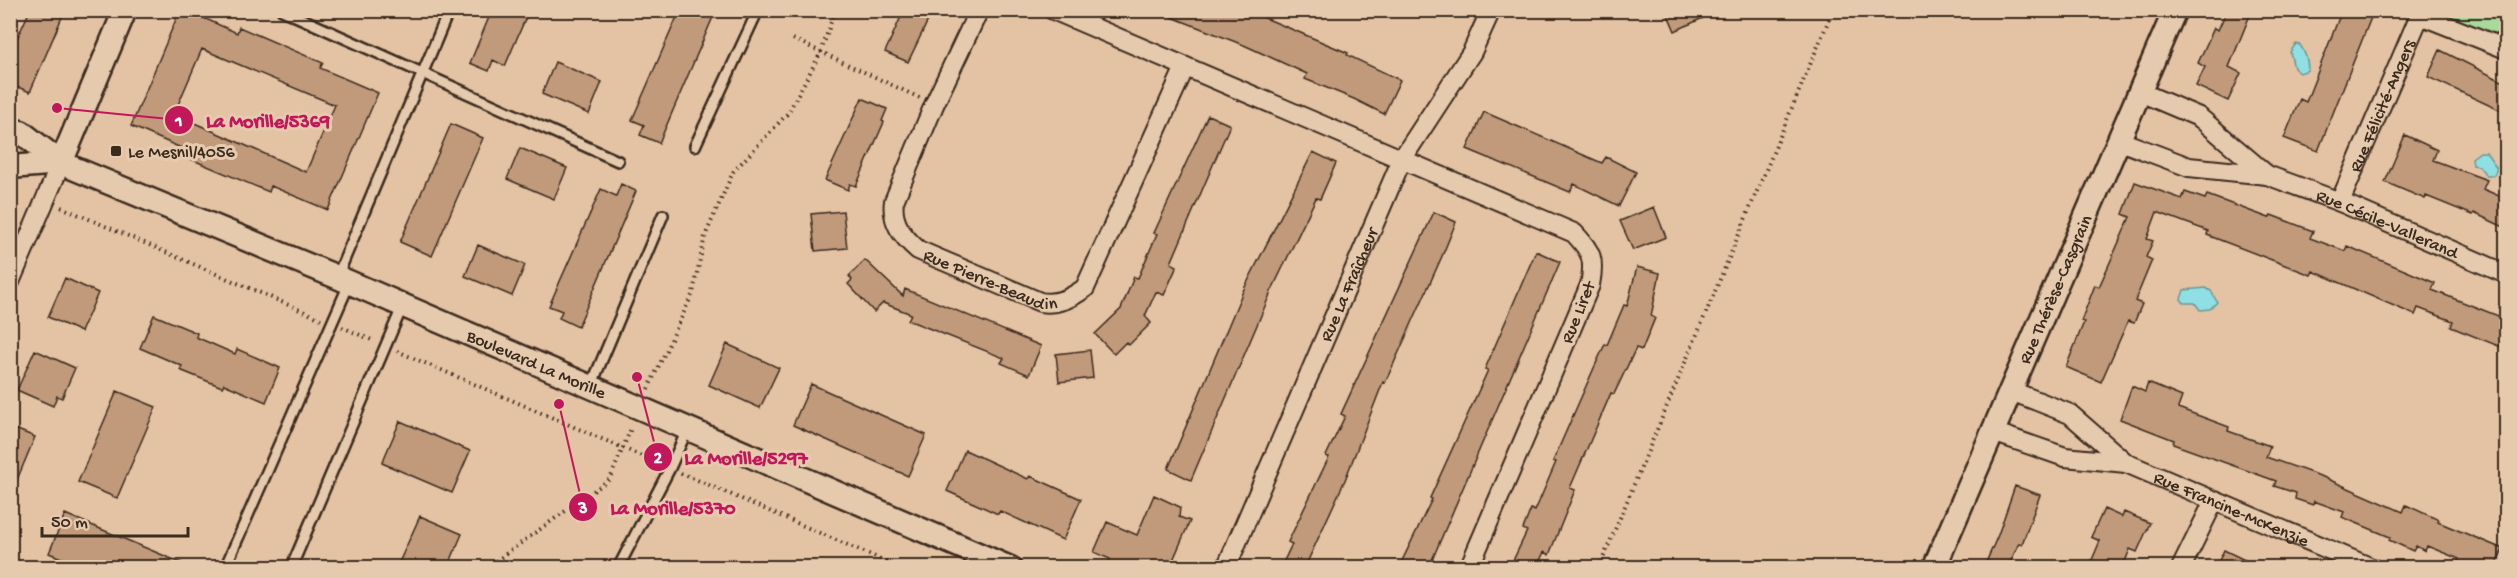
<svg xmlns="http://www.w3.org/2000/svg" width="2517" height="578" viewBox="0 0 2517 578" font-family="'Gochi Hand',sans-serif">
<rect width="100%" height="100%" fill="#e4c3a4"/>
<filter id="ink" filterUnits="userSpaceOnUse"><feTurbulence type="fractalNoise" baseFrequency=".0167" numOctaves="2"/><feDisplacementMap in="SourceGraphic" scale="12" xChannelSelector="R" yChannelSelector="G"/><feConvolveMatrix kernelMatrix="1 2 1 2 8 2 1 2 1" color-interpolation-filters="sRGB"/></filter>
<g filter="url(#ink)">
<path fill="#a8da9b" stroke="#72825c" stroke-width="1.5" d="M2422,11H2506V49Z"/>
<path fill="#8ee0e5" stroke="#6d9795" stroke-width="1.5" d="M2296,44L2300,45C2305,52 2308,61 2308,70L2300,73L2294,68L2290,52Z
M2480,152H2486L2497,168L2494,175H2486L2479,166L2473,165L2472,158Z
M2206,288L2211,291L2217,302L2210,309L2200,310L2195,303H2184L2181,299L2184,290Z"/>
<path fill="#c19a7b" stroke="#3b2a1e" stroke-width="1.5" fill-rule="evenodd" d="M30,10H65L30,92L10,84V54Z
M180,10H186L237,33L239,27L323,63L320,68L378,93L328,210L271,186L269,192L186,157L188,151L131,126ZM202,49L335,105L306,172L174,114Z
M492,10H529L505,66L493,60L489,71L470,63Z
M680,10H716L659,143L640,135L644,125L632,120Z
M904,10H933L908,62L885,52Z
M1154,10H1246L1348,53L1347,55L1400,80L1384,114L1354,99L1305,79L1307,74L1246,46Z
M1666,10H1720L1675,31Z
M2227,10H2252L2229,67L2241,73L2228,101L2196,86L2205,67L2198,63L2214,28L2218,30Z
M2342,10H2374L2318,151L2284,138L2300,99L2306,102Z
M2440,50L2506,83V113L2428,77Z
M555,62L602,82L589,114L542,94Z
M862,98L887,109L882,121L884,122L856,186L850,184L848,190L825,180Z
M1484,112L1602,163L1606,157L1636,172L1619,206L1574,184L1570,192L1467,149Z
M1208,115L1230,125L1171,263L1177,266L1164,295L1156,292L1145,316L1151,323L1129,345L1126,342L1114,354L1095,334L1121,309L1134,277L1138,278L1157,234L1154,233Z
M451,124L483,138L432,256L400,242Z
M2405,135L2437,150L2433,160L2487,180L2483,189L2506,199V228L2474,213L2473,215L2426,196L2425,199L2385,182Z
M520,148L567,168L554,199L507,179Z
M1313,152L1336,163L1320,199L1316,198L1271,292L1191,480L1168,469L1243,291Z
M2135,182L2182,199L2185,192L2205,199L2207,195L2269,218L2271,215L2313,231L2310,238L2345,251L2347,246L2435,283L2432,290L2506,319V349L2451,327L2453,321L2418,308L2415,315L2313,271L2311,275L2207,235L2208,231L2157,212L2147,239L2153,241L2146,257L2152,260L2135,301L2142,304L2134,323L2128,321L2101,382L2066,367L2084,322L2081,321L2095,285L2099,287L2130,217L2123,214Z
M621,184L636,191L578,327L559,318L562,311L549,306L601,189L616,196Z
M1654,207L1666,237L1633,250L1620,221Z
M843,211L847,248L815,251L811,214Z
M1434,212L1456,222L1443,254L1385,383L1383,382L1345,480L1305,567H1281L1292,544L1288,542L1329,457L1326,456L1345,416L1341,414Z
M478,245L525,265L512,296L465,276Z
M1536,251L1560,262L1490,425L1429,567H1399L1432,499L1430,498L1488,370L1485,369Z
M865,260L903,296L905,289L1041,346L1029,375L1001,363L1004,358L908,320L911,314L883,303L874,312L848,284L852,280L849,276Z
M1637,267L1660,273L1651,316L1655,318L1642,350L1636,348L1614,394L1611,393L1570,488L1575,490L1549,555L1544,552L1537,567H1510L1527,531L1523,529L1531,509L1535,511L1556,462L1553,461L1594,368L1605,344L1607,345L1624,305L1627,306Z
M65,278L98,293L81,332L48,317Z
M154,315L197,333L196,337L235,354L237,349L280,368L266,402L224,384L222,387L180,370L182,366L140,348Z
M727,344L779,368L760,408L709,385Z
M35,350L75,368L62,398L57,396L53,406L17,390Z
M1090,350L1093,378L1059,382L1056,354Z
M2148,383L2182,397L2178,408L2229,427L2228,431L2270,446L2266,457L2323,477L2403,512L2406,505L2439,520L2438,522L2503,549L2495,567H2456L2459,559L2427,546L2425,551L2416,546L2413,551L2389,540L2390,537L2342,517L2344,512L2314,501L2313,505L2295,499L2296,493L2274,486L2276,481L2173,444L2174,440L2120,419L2132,386L2145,392Z
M811,384L926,435L908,476L793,425Z
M117,391L156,407L117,498L78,482Z
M400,421L470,451L452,493L382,463Z
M10,427L35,437L11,494H10Z
M965,450L1028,479L1030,476L1081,499L1063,540L1000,511L998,514L947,491Z
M2015,486L2040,495L2022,544L2019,543L2008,567H1984L1998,535Z
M1154,495L1180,507L1179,517L1190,521L1170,567H1106L1110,559L1094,552L1107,522L1137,535Z
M2104,509L2122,517L2124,512L2150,523L2137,552L2130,549L2123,567H2089L2100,541L2091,537Z
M65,514L191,567H83L49,553Z
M420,516L462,534L448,567H397Z
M2224,550L2259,567H2216Z"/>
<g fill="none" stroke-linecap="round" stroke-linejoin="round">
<defs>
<path id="service" d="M282,10L618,161
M695,146L758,10
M337,277L449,10
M591,386L663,215
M225,568L349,284
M291,568L403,305
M618,568L670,468L688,428"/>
<g id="minor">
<path id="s1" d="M979,10L934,105L894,201C891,222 902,236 918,250L1040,302C1058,305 1071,298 1085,288L1185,67"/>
<path d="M1053,10L1574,233C1592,252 1595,259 1590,285L1469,568"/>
<path d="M2420,15L2506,49"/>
<path d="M2140,92L2199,117L2267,175"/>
<path id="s2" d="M2120,141L2189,167L2267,175L2340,202L2506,274"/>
<path id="s3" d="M2340,202L2422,10"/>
<path d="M10,282L61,163"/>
<path id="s4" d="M2009,390L2070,414L2126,463L2372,568"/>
<path d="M1993,432L2065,457L2126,463"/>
<path id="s5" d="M1226,568L1402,159L1472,52L1491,10"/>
<path d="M2181,568L2214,501"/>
</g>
<g id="tertiary">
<path id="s6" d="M10,130L21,132L61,163L337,277L1010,568"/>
<path d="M61,163L125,10"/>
<path d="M10,167L61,163"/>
<path id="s7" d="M1934,568L2175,10"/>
</g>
</defs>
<use href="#service" stroke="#3b2a1e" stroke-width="14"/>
<use href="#minor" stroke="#3b2a1e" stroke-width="22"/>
<use href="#tertiary" stroke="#3b2a1e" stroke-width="27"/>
<path stroke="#3b2a1e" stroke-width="4" stroke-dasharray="1.5 4.5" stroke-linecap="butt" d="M793,39L920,98
M61,207L321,319
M342,327L374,341
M397,351L658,463
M648,389L693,293L705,236L733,172L788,113L821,52L835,10
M681,473L901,568
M486,568L610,479L632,426
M1599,568L1833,10"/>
<use href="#service" stroke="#e6caad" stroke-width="9"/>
<use href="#minor" stroke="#e6caad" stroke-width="18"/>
<use href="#tertiary" stroke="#e6caad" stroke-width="22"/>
</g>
</g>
<rect fill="#3b2a1e" stroke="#e6caad" stroke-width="2" x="110" y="145" width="12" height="12" rx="3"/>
<g text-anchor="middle" stroke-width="6" stroke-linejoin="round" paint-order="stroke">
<g font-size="18" fill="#3b2a1e" stroke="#e6caad">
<text dy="6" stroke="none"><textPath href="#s3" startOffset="105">Rue Félicité-Angers</textPath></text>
<text dy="6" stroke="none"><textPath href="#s2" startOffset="282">Rue Cécile-Vallerand</textPath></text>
<text dy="6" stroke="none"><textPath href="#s1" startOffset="345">Rue Pierre-Beaudin</textPath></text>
<text dy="6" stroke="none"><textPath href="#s5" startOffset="309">Rue La Fraîcheur</textPath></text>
<text dy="6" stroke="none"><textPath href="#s7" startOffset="304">Rue Thérèse-Casgrain</textPath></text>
<text transform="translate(1577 312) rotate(-68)" y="6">Rue Liret</text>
<text dy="6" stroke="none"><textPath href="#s6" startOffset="578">Boulevard La Morille</textPath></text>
<text dy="6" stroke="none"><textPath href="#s4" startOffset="255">Rue Francine-McKenzie</textPath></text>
</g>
<g font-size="18" fill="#3b2a1e" stroke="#e6caad" text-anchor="start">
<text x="128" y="157">Le Mesnil/4056</text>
</g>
</g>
<path fill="none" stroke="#c2185b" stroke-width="2" d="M57 108L179 120M637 377L658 457M559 404L583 507"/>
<g fill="#c2185b" stroke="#e6caad" stroke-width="2">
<circle cx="57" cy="108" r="6"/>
<circle cx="637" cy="377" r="6"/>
<circle cx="559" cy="404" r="6"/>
<circle cx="179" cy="120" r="15"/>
<circle cx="658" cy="457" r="15"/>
<circle cx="583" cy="507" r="15"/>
</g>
<g font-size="18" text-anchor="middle" font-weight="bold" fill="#fff">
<text x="179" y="126">1</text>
<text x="658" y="463">2</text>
<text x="583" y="513">3</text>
</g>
<g font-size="20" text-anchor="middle" font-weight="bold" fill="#c2185b" stroke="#e6caad" stroke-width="6" stroke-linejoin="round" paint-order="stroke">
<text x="268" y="127">La Morille/5369</text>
<text x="746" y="464">La Morille/5297</text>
<text x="673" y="514">La Morille/5370</text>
</g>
<rect width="2517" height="578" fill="none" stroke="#e6caad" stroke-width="36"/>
<rect x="18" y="18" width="2481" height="542" fill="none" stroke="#3b2a1e" stroke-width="2" filter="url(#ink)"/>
<path d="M42 527v9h146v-9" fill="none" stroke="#3b2a1e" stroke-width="3"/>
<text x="51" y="527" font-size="18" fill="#3b2a1e" stroke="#e6caad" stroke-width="4.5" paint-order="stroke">50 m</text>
</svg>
